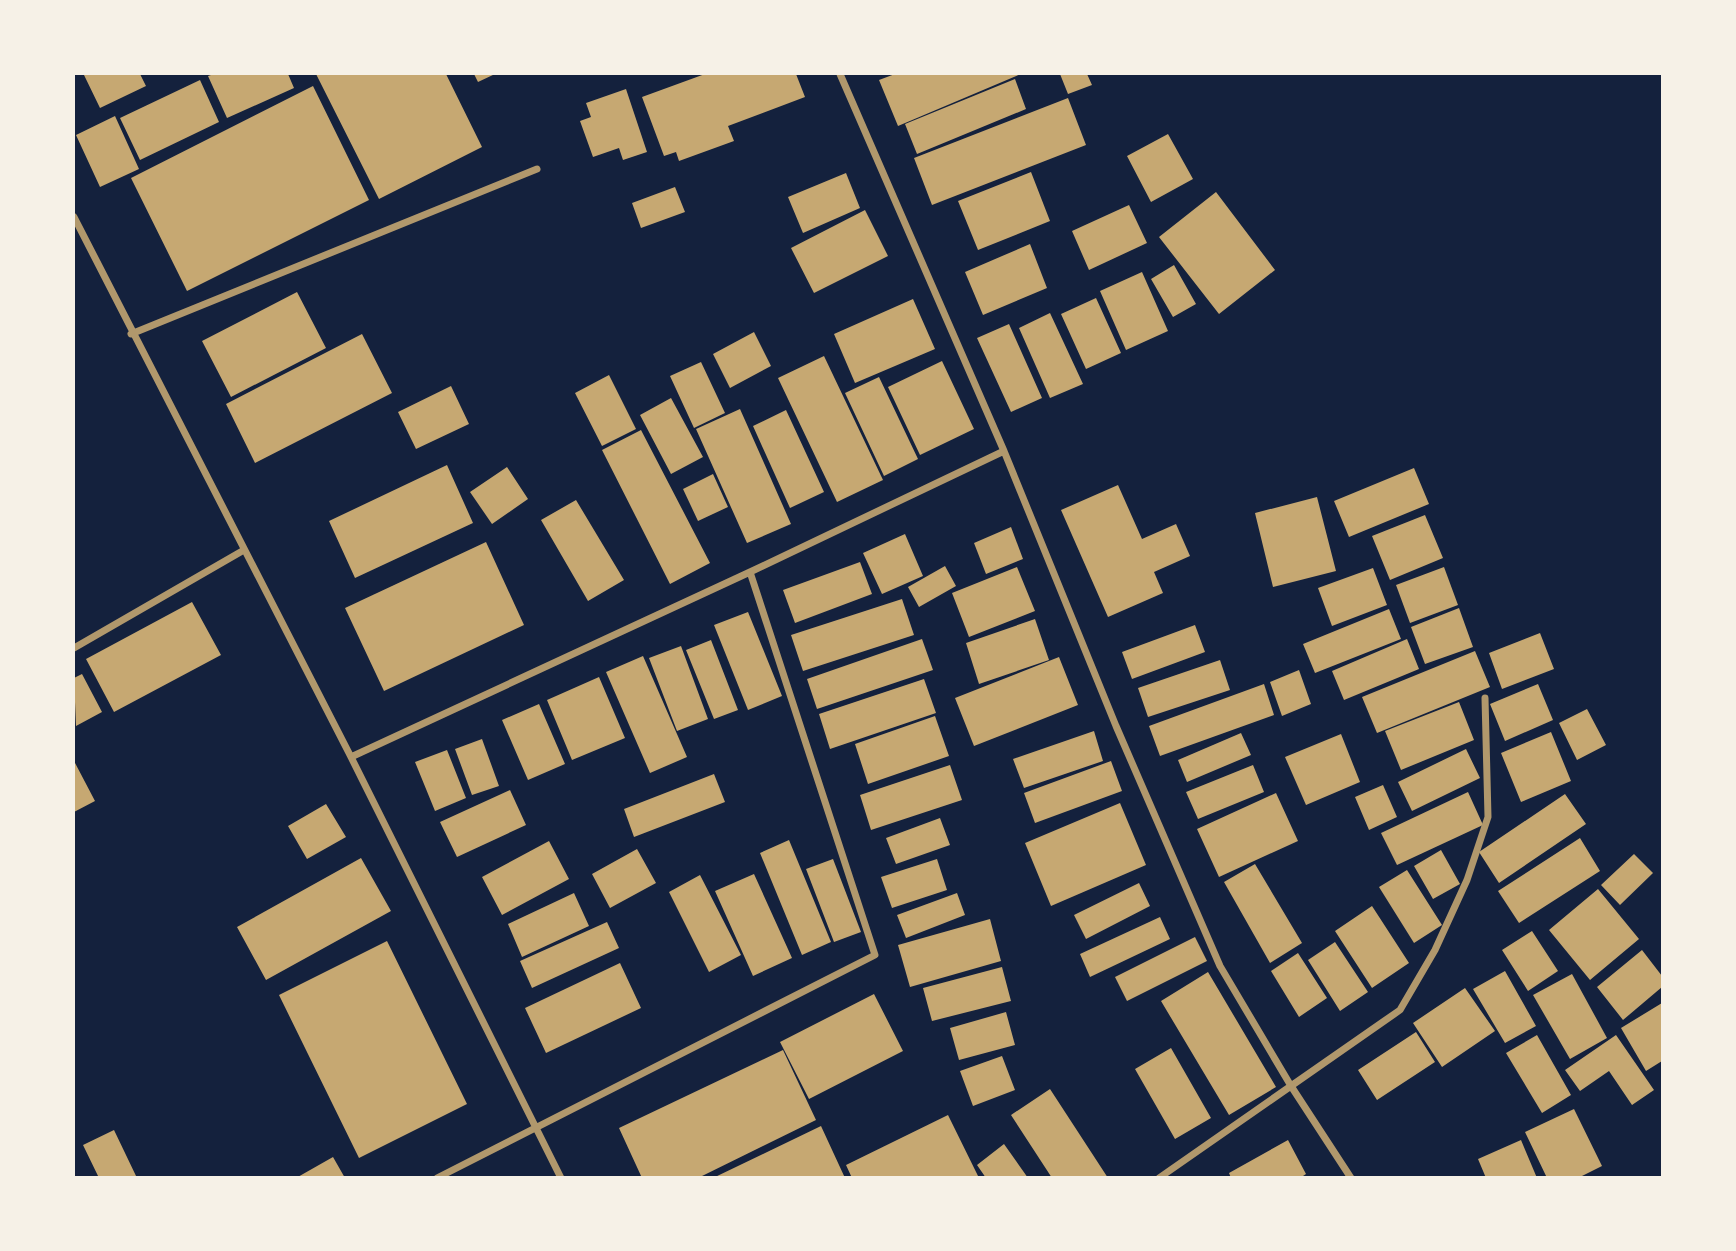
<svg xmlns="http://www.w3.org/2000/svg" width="1736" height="1251" viewBox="0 0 1736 1251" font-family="Manrope,sans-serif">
<rect width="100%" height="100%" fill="#14213d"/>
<path fill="#c6a872" d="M140,74L146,86L100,108L84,75Z
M214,74H288L294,88L227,118L208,76Z
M316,74H446L482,147L379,199Z
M474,74H495L478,82Z
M705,74H796L805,97L728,126L734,141L679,161L676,152L664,156L642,97Z
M895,74H1021L898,126L879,80Z
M1060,74H1087L1092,85L1068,94Z
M1015,79L1026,109L917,154L905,124Z
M200,80L219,122L140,160L120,118Z
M313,86L369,200L187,291L131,178Z
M626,89L647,152L623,160L619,148L593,157L580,121L591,117L586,103Z
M1068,98L1086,145L932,205L914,158Z
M115,116L139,169L100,187L76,135Z
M1168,134L1193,179L1151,202L1127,156Z
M1031,172L1050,221L978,250L958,201Z
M846,173L860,208L803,233L788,197Z
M675,187L685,212L641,228L632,203Z
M1216,192L1275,270L1219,314L1159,237Z
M1129,205L1147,243L1089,270L1072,231Z
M865,210L888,256L814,293L791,248Z
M1030,244L1047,288L983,315L965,272Z
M1174,265L1196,304L1173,317L1151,279Z
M1142,272L1168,331L1126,350L1100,291Z
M297,292L326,348L231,397L202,341Z
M1096,298L1121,353L1086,369L1061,314Z
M913,299L935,349L855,383L834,334Z
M1050,313L1083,384L1050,398L1019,328Z
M1009,324L1042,398L1011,412L977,338Z
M754,332L771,366L730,388L713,354Z
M362,334L392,393L255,463L226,404Z
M824,356L883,480L837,502L778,378Z
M942,361L974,429L920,455L888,387Z
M701,362L725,413L694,428L670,376Z
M609,375L636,429L602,446L575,393Z
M879,377L918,459L884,476L845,393Z
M451,386L469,424L416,449L398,412Z
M671,398L703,457L671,474L640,415Z
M740,409L791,524L747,543L696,429Z
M786,410L824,492L790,508L753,426Z
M641,430L710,563L670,584L602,450Z
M447,465L473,523L355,578L329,521Z
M507,467L528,499L492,524L470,492Z
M1414,468L1429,504L1349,537L1334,501Z
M713,474L728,507L698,521L683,489Z
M1118,485L1142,539L1176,524L1190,556L1154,572L1163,593L1108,617L1061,510Z
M1317,497L1336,571L1273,587L1255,513Z
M576,500L624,580L588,601L541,520Z
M1425,515L1443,558L1390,580L1372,536Z
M1011,527L1023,559L986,574L974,543Z
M905,534L923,576L882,594L863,553Z
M486,542L524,625L384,691L345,608Z
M860,562L872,594L795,623L783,590Z
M945,566L956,586L919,607L908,587Z
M1017,567L1035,611L969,637L952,593Z
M1444,567L1458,605L1410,623L1396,585Z
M1373,568L1387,605L1332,626L1318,588Z
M902,599L914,635L803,671L791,635Z
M192,602L221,655L114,712L86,659Z
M1459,608L1473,647L1425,664L1411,627Z
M1389,609L1401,639L1315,673L1303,644Z
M748,612L782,696L748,710L714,625Z
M1035,619L1049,660L979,684L966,643Z
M1195,625L1205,652L1132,679L1122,652Z
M1540,633L1554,669L1502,689L1489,653Z
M922,639L933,670L817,709L807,679Z
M1407,639L1419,669L1344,700L1332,671Z
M711,640L738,710L714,719L686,650Z
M681,646L708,719L677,731L649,658Z
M1475,651L1490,687L1377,733L1362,697Z
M643,656L687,757L650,773L606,672Z
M1059,657L1078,705L974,746L955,698Z
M1220,660L1230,690L1148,717L1138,688Z
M1299,670L1311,704L1282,716L1270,682Z
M82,674L102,712L76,726L74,678Z
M599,677L625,738L572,760L547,700Z
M924,679L936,713L830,749L819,714Z
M1264,684L1274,715L1160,756L1149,726Z
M1538,684L1553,720L1505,741L1490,704Z
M1459,702L1474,740L1401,770L1385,731Z
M539,704L565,764L528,780L502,720Z
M1587,709L1606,745L1577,760L1559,723Z
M935,716L949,756L868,784L855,744Z
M1094,731L1103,761L1024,788L1013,759Z
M1551,732L1571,781L1521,802L1501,753Z
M1241,733L1251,755L1187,782L1178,760Z
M1341,734L1360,782L1306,805L1285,757Z
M482,739L499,786L472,795L455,749Z
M1466,749L1480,778L1412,811L1398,782Z
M447,750L466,798L435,811L415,762Z
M74,761L95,801L74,812Z
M1111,761L1122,791L1035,823L1024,793Z
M950,765L962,800L871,830L860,795Z
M1253,765L1264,792L1198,819L1186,792Z
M714,774L725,802L634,837L624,809Z
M1383,785L1397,817L1369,830L1355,797Z
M510,790L526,825L457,857L440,822Z
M1468,792L1483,825L1397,865L1381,833Z
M1276,793L1298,841L1219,877L1197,829Z
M1565,794L1586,824L1499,883L1479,852Z
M1120,803L1146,865L1051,906L1025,843Z
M326,804L346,837L307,859L288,826Z
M940,818L950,845L896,864L886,838Z
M1580,838L1600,871L1519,923L1498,891Z
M789,840L831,942L802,955L760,853Z
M549,841L569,879L502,915L482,877Z
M637,849L656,883L610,908L592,874Z
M1441,850L1460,884L1433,899L1414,866Z
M1634,854L1653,873L1620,905L1601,885Z
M361,858L391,911L266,980L237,927Z
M833,859L861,932L834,942L806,869Z
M937,859L947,890L892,908L881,877Z
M1255,864L1302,943L1270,963L1224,882Z
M1407,870L1442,925L1414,943L1379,887Z
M754,874L792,958L753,976L715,891Z
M700,875L741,955L709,972L669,892Z
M1139,883L1150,906L1086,939L1074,915Z
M1598,889L1639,939L1590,980L1549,930Z
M574,893L589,926L522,957L508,924Z
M957,893L965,915L906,938L897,915Z
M1372,906L1409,963L1372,988L1335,931Z
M1160,917L1170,939L1090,977L1080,954Z
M990,919L1001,961L910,987L898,945Z
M607,922L619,948L532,988L520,961Z
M1532,931L1558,971L1528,991L1502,950Z
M1195,937L1207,961L1127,1001L1115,977Z
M387,941L467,1104L359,1158L279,995Z
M1335,942L1368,992L1340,1011L1308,960Z
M1642,950L1662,976V987L1623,1020L1597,987Z
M1298,953L1327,998L1299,1017L1271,971Z
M620,963L641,1008L546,1053L525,1008Z
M1002,967L1011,1001L932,1021L923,988Z
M1505,971L1536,1026L1505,1043L1473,989Z
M1208,972L1276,1087L1229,1115L1161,1001Z
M1572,974L1607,1038L1570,1059L1533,995Z
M1465,988L1495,1031L1442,1067L1413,1023Z
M874,994L903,1051L809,1099L780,1042Z
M1662,1003V1061L1646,1071L1621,1028Z
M1006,1012L1015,1045L959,1060L950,1028Z
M1416,1032L1435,1062L1377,1100L1358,1070Z
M1537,1035L1571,1095L1542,1113L1506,1053Z
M1616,1035L1654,1090L1632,1105L1609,1071L1580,1091L1565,1070Z
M1171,1048L1211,1118L1175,1139L1135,1069Z
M783,1050L816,1120L698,1178H642L619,1128Z
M1002,1056L1015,1090L973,1106L960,1071Z
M1050,1089L1108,1178H1052L1011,1115Z
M1574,1109L1602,1166L1578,1178H1547L1525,1132Z
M948,1115L979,1178H852L846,1165Z
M821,1126L845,1178H713Z
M114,1130L137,1178H99L83,1145Z
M1288,1140L1306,1174L1300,1178H1231L1229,1173Z
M1521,1140L1537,1178H1486L1478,1159Z
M1004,1144L1028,1178H986L977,1165Z
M333,1157L345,1178H296Z"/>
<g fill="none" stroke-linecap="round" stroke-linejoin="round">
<path stroke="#b1986c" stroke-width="7" d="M840,74L1004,451L1116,726L1220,966L1291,1086L1351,1178
M74,217L351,757L561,1178
M131,334L537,169
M74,648L244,550
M351,757L750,572L1004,451
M437,1178L875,955L750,572
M1159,1178L1400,1010L1435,950L1467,880L1488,817L1485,698"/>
</g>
<rect width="1736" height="1251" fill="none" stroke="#f6f1e7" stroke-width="150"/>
</svg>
